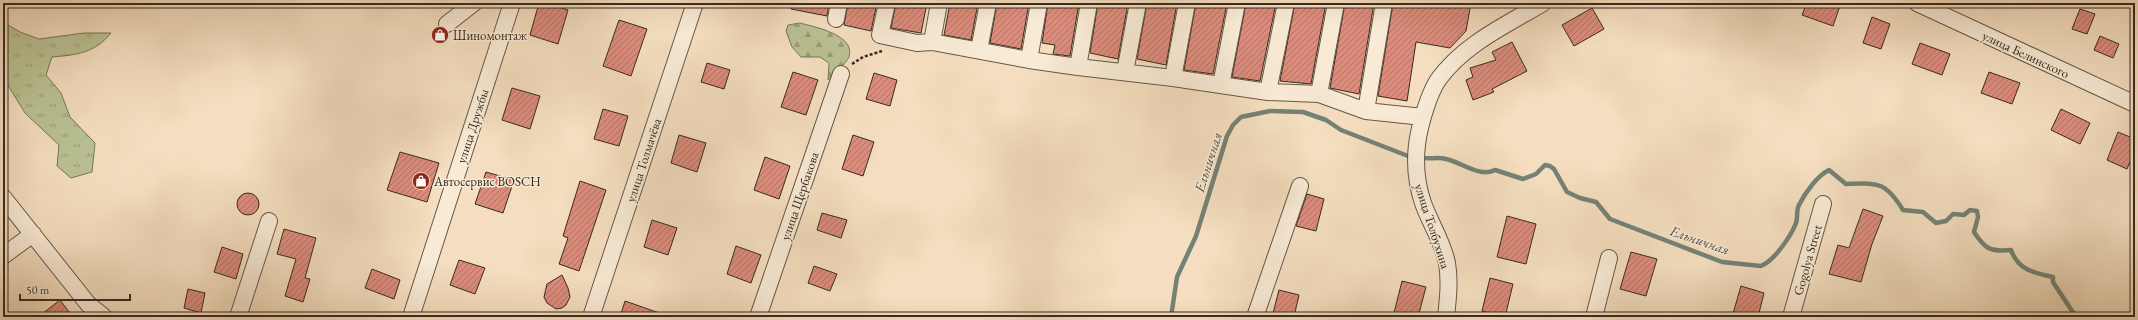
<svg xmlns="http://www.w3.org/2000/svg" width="2138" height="320" viewBox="0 0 2138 320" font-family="'EB Garamond',serif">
<defs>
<pattern id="grass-tufts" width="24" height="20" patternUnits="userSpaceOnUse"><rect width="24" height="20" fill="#bac293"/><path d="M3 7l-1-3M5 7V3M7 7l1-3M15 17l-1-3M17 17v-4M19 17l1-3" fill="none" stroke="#989e78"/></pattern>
<pattern id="forest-firs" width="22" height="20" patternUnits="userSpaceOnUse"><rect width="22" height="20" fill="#bac293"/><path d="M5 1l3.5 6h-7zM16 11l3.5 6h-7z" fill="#989e78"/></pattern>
<pattern id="building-hatch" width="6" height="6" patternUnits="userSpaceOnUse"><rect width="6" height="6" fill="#da8d7d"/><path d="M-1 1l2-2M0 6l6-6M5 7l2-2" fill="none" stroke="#b27366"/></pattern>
</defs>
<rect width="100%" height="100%" fill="#f4debf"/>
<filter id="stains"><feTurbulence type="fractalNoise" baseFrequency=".005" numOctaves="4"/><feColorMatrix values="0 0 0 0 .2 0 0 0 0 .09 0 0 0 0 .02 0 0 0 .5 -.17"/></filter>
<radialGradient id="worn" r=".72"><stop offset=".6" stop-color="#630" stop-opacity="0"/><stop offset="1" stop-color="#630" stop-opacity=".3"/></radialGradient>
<path fill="url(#grass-tufts)" stroke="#79765a" d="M3,22L20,32L39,39L84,33H111C95,53 76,55 52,57L46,75L61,93L70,117L95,143L92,172L71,178L57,166L59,145L25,113L3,77Z"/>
<path fill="url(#forest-firs)" stroke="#79765a" d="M800,23C815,27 856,35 849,57C847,62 833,75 828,80L829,63L820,57H801L792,47L786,31L788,25Z"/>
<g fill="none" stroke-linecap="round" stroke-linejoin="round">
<path stroke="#748276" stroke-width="4.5" d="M1424,158C1431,159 1439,157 1446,159C1461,162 1480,178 1495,170L1523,179L1536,174L1545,165L1550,166L1554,169L1567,192L1580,198L1596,202L1610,219L1722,262L1761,266C1774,261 1791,236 1796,223C1798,218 1796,210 1799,205C1805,193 1817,176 1829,170L1846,184C1878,183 1885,181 1903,210L1923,212L1936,223L1946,221L1953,214L1964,215L1970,210L1977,211L1978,217L1974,232C1985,249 1990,252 2011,250C2018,270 2034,273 2053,277V282L2076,317
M1171,317L1177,277L1196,236L1227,136L1233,125L1241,117L1270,111L1303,112L1326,120L1341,130L1408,156"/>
</g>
<path fill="url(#building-hatch)" stroke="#382a21" d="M539,3H546L568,10L558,44L530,35Z
M791,3H829L827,16L791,9Z
M848,3H877L871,31L844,25Z
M896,3H927L921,33L891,28Z
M950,3H978L971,40L944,35Z
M997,3H1029L1021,49L990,43Z
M1048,3H1079L1070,56L1053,54L1055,45L1042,43Z
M1098,3H1128L1118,59L1090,53Z
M1147,3H1177L1166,65L1137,59Z
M1196,3H1227L1213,74L1184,70Z
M1246,3H1276L1260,81L1232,77Z
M1295,3H1326L1311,84L1280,81Z
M1345,3H1374L1359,94L1330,88Z
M1393,3H1471L1466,31L1450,48L1416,42L1407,101L1378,96Z
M1807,3H1841L1833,26L1802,15Z
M1592,8L1604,29L1574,46L1562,25Z
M2080,9L2095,14L2087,34L2072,29Z
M1872,17L1890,24L1881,49L1863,43Z
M619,20L647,29L631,76L603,66Z
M2100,36L2119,44L2113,58L2094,50Z
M1512,42L1527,71L1492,89L1494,92L1473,100L1466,80L1473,77L1470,68L1496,60L1492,52Z
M1920,43L1950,54L1942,75L1912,64Z
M707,63L730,70L724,89L701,82Z
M793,72L818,80L806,115L781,107Z
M1989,72L2020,83L2012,104L1981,93Z
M874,73L897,80L890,106L866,99Z
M512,88L540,96L530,129L502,120Z
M603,109L628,116L619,146L594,139Z
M2061,109L2090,123L2080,144L2051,130Z
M2118,132L2135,139V150L2127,169L2107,160Z
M679,135L706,143L697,172L671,163Z
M853,135L874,142L863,176L842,169Z
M400,152L439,163L427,202L387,190Z
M765,157L790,166L779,199L754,190Z
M486,172L514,180L503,213L475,204Z
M580,181L606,190L579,271L559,264L568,238L563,236Z
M237 204a11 11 0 1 1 22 0a11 11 0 1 1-22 0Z
M1307,194L1324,199L1316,231L1296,226Z
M1863,209L1883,216L1872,244L1861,282L1829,274L1838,245L1849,248Z
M822,213L847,220L841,238L817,230Z
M1507,216L1536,224L1526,264L1497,257Z
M652,220L677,228L668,255L644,247Z
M284,229L316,238L305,278L310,279L303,302L285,296L296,259L277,254Z
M736,246L761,255L751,283L727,274Z
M222,247L243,254L236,279L214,272Z
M1631,252L1657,259L1646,296L1620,289Z
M459,260L485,268L475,294L450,285Z
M814,266L837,274L830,291L808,283Z
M372,269L400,280L394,299L365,288Z
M562,275L568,288L570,297L566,305L562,308L556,309L547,303L544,297L547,284Z
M1490,278L1513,284L1505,317L1482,311Z
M1402,281L1426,287L1418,317L1394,313Z
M1741,286L1764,293L1758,317H1732Z
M188,289L205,293L201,313L184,308Z
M1279,290L1299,295L1294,317H1272Z
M60,300L73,317H38Z
M625,301L665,315V317H620Z"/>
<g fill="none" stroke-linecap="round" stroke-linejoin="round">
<defs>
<path id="minor" d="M887,3L880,35L917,43L932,42L1029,60L1078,67L1173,78L1268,92L1319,94L1366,111L1423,117
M1917,3L2135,104
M836,19L839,3
M447,24L474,3
M932,42L939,3
M979,50L988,3
M1029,60L1039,3
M1078,67L1089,3
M1125,72L1138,3
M1173,78L1187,3
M1221,85L1237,3
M1268,92L1286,3
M1319,94L1336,3
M1366,111L1384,3
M3,197L88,304L104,317
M3,256L33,234
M238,317L269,221
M411,317L512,3
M591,317L695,3
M758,317L841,74
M1255,317L1300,186
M1446,317C1448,299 1450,281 1447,263C1443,242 1430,223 1423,203C1415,179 1414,153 1420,128C1424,112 1429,94 1438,80C1464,44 1506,25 1543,3
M1594,317L1609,258
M1791,317L1823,204"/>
</defs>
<use href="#minor" stroke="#675748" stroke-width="18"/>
<path stroke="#382a21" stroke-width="2.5" stroke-dasharray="3 2" stroke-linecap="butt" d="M852,64L863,57L882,51"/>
<use href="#minor" stroke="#f8ead5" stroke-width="16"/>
</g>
<defs>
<symbol id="shop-disc" viewBox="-11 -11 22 22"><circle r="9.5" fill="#8f2418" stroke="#f8ead5"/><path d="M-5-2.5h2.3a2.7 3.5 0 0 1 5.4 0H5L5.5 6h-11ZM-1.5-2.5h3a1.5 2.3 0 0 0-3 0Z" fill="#fff"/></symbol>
</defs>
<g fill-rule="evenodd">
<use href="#shop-disc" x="430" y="25" width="20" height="20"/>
<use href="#shop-disc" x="411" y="171" width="20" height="20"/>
</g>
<g text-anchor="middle" stroke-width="3" stroke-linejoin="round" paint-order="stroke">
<g font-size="13" fill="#382a21" stroke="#f8ead5" text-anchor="start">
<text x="453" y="40">Шиномонтаж</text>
<text x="434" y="186">Автосервис BOSCH</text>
</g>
<g font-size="13" fill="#382a21" stroke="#f8ead5">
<text transform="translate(2026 54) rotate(25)" y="5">улица Белинского</text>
<text transform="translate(472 126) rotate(-72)" y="5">улица Дружбы</text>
<text transform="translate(643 160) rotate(-72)" y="5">улица Толмачёва</text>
<text transform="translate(799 196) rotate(-71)" y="5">улица Щербакова</text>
<text transform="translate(1433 226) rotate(72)" y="5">улица Толбухина</text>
<text transform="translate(1807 260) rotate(-74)" y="5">Gogolya Street</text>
</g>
<g font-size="14" font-style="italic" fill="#514e44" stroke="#f8ead5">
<text transform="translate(1208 162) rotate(-72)" y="5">Ельничная</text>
<text transform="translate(1700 240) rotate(19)" y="5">Ельничная</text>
</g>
</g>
<rect width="2138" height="320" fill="none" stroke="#f4debf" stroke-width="16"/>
<rect x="4" y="4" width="2130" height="312" fill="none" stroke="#382a21" stroke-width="2"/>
<rect x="8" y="8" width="2122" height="304" fill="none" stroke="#382a21"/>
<path d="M20 294v6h110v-6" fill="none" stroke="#382a21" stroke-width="2"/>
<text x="26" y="294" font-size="12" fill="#382a21" stroke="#f8ead5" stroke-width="3" paint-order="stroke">50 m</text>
<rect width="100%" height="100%" filter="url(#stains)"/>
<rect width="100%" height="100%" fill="url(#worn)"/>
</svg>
